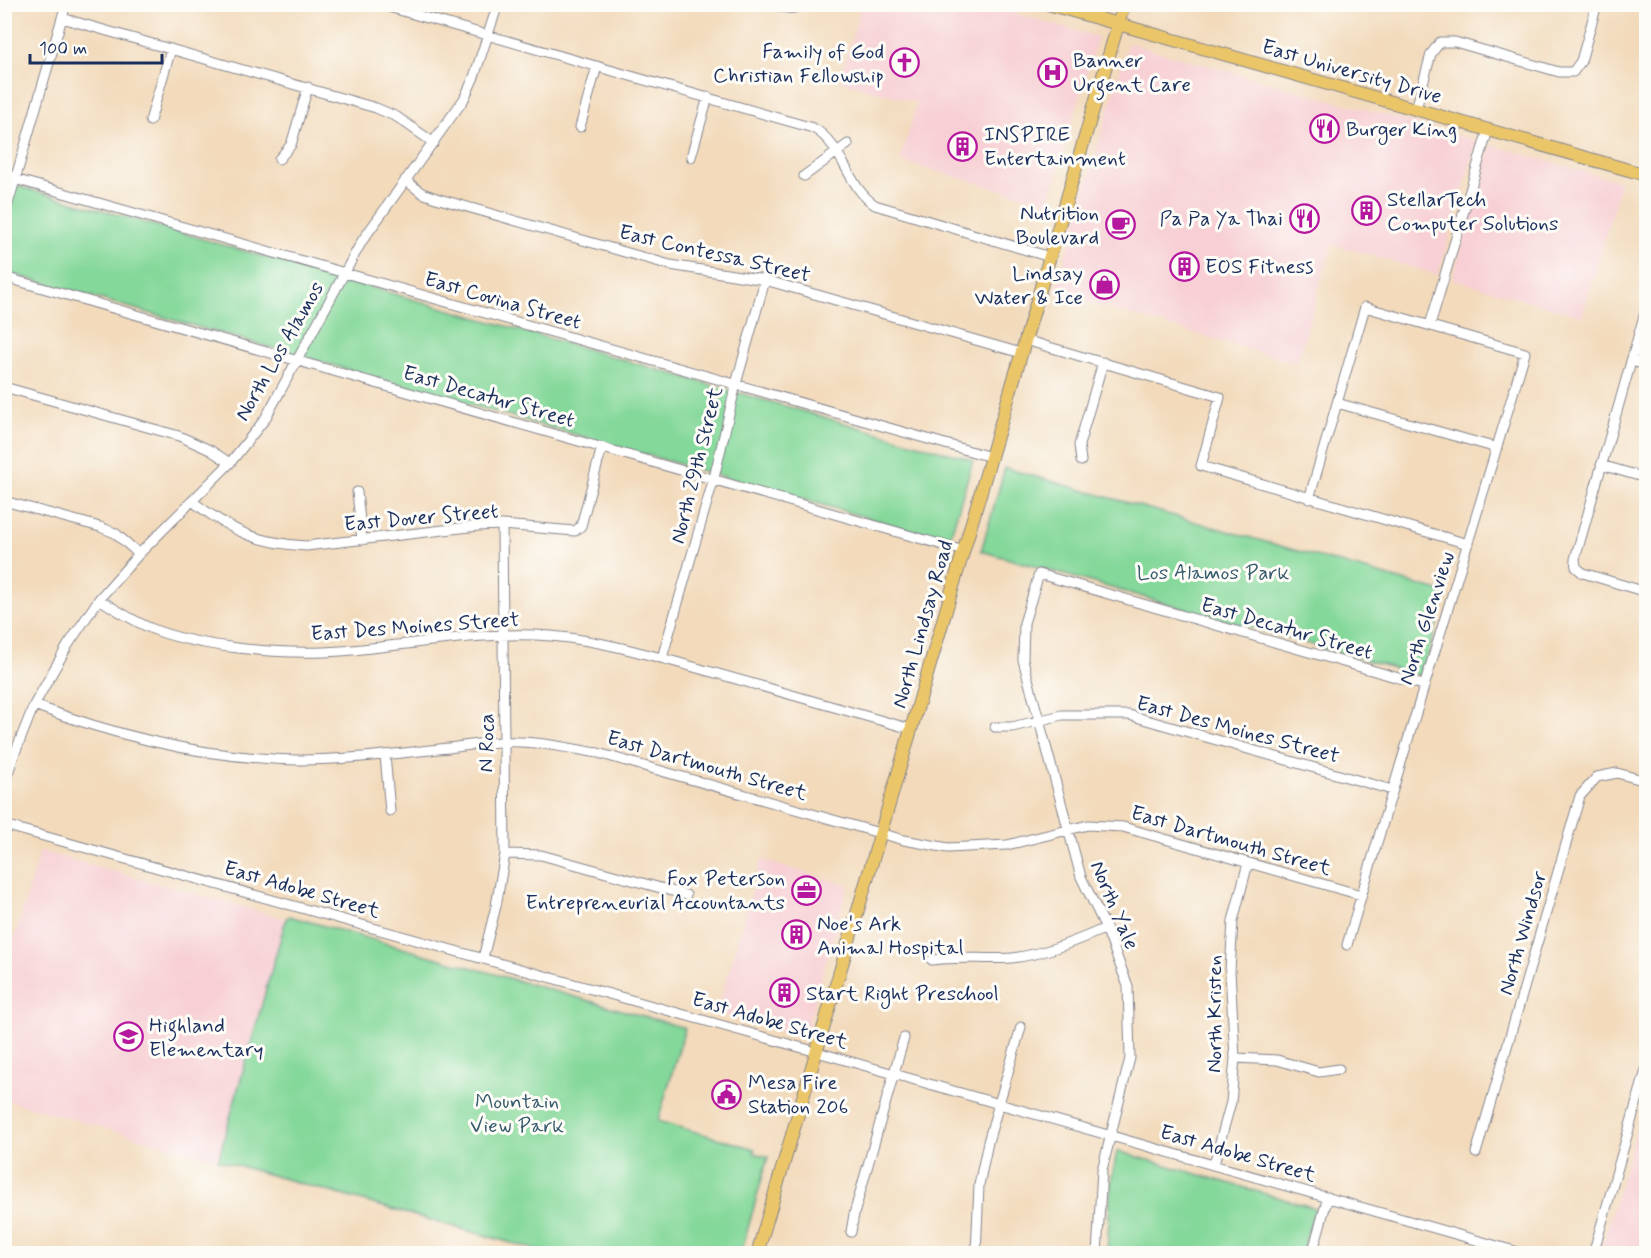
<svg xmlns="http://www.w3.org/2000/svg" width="1651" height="1258" viewBox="0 0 1651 1258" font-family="Mynerve,sans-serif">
<rect width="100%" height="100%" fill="#fdfcf7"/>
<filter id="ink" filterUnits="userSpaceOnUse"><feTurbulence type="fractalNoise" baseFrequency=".0167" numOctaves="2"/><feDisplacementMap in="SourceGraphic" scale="12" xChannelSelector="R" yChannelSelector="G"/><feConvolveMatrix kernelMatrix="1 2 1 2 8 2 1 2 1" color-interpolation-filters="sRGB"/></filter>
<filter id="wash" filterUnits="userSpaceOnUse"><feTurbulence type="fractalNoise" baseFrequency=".008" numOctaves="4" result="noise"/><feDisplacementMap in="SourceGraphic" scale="24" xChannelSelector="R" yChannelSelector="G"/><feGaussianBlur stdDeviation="1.35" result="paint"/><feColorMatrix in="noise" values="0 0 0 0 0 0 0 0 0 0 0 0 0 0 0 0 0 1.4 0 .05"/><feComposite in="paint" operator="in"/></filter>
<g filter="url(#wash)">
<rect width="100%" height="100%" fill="#f2dabb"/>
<path fill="#f7cfd4" d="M861,5H984L1098,37L1048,203L900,161L917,103L840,81Z
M1128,43L1477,141L1438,275L1332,244L1297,363L1055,293Z
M1491,145L1621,182L1582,316L1452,279Z
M40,851L286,919L218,1160L5,1100L4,974Z
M761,860L848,885L804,1038L717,1013Z
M1646,1095V1253H1600Z"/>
<path fill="#84d89a" stroke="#50847c" stroke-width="1.5" d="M4,182L973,460L949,541L5,272Z
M1005,468L1446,593L1422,676L981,551Z
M289,916L685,1028L658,1121L755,1149L754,1153L768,1157L741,1253H547L218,1160L286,919Z
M1117,1151L1315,1208L1302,1253H1107L1111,1182Z"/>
</g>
<g filter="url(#ink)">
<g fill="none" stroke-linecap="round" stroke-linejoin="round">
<defs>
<path id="minor" d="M378,4L813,128C844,145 846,186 875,205L1050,257
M773,4C783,7 793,12 801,4
M62,18L376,108L397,117L434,143
M1416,109L1431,54L1440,42H1455L1559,72H1573L1581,61L1597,4
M150,121L171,49
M580,127L597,66
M691,157L708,97
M279,159L291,145L308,87
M4,176L991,457
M804,176L848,144
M405,180L422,193L436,198L670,265L765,280L1021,353
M4,218L66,4
M4,277L964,551
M1646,309L1575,559L1576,567L1583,573L1646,592
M1430,325L1488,130
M1025,340L1220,397L1201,466L1468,544
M1631,361L1646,365
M4,387L179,436L210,450L230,463
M1337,403L1497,448
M1081,461L1079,445L1103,362
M1601,465L1646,478
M357,492L362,540
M1309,499L1365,307L1525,353C1467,550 1404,747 1347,945
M4,501L100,527L115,533L139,554
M192,501C231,531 257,543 306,546L478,526L502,525L575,531L581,526L602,447
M99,599C116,610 132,620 150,628C196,647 276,654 325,652C401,648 475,630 551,636C607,641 661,658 715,673C780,692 846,710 911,729
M662,658L714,478L736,384L765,280
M34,705C119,737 209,759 300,760C350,760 400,753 449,748C467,746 485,742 503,742C535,740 567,748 598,753L904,840L948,848L1007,845L1088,825L1123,827L1361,895
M995,727H1012L1062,715H1129L1392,790
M385,755L390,811
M4,785L13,758L34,705L68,645L99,599L139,554L230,463L265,419L362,241L464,99L474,77L498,4
M4,825L817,1052L1525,1254
M505,854L541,855L686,895
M483,958L496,906L505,854L502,525
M932,960C959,956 985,960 1012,958C1045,954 1076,941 1106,928
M1235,1058L1277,1060L1319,1072L1339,1069
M1476,1153L1580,796L1597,777L1617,773L1646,781
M1214,1164L1231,1102L1235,1058L1230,971L1233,921L1248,863
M851,1232L854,1214L904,1038
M976,1254L979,1185L988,1142L1021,1027
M1097,1254L1102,1170L1130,1058L1128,986L1106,928L1081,877L1023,660L1024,623L1039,574L1423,685
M1312,1254L1328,1197
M1593,1254L1646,1070"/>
<path id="major" d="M1048,4L1646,175
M757,1254L1124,4"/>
</defs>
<use href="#minor" stroke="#86848c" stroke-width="11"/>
<use href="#major" stroke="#86848c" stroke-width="14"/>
<use href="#minor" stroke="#fff" stroke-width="9"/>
<use href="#major" stroke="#ebc669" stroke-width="12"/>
</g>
</g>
<defs>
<symbol id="church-ring" viewBox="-11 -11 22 22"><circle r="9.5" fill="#fdfcf7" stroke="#b5179e" stroke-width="1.5"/><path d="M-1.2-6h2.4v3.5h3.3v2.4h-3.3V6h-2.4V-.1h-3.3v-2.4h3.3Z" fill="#b5179e"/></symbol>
<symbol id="hospital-ring" viewBox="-11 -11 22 22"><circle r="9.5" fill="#fdfcf7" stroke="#b5179e" stroke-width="1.5"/><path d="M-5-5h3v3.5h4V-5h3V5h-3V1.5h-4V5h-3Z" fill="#b5179e"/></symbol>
<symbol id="restaurant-ring" viewBox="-11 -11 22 22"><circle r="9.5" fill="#fdfcf7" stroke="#b5179e" stroke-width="1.5"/><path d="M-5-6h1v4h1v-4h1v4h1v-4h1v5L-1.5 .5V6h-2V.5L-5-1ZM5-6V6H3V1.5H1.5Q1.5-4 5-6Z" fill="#b5179e"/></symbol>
<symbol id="building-ring" viewBox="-11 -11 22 22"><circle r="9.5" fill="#fdfcf7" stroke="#b5179e" stroke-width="1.5"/><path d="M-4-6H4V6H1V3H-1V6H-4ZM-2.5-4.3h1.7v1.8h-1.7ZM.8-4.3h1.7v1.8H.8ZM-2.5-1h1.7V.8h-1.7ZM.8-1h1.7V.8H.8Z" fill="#b5179e"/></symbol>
<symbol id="cafe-ring" viewBox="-11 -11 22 22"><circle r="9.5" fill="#fdfcf7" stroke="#b5179e" stroke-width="1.5"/><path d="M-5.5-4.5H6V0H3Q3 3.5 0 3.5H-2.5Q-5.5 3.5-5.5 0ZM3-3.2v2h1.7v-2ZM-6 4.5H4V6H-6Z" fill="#b5179e"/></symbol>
<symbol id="shop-ring" viewBox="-11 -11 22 22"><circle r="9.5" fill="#fdfcf7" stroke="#b5179e" stroke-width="1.5"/><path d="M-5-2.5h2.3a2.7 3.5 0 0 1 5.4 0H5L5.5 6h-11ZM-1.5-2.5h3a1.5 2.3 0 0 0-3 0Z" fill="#b5179e"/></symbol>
<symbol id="office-ring" viewBox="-11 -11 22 22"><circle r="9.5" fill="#fdfcf7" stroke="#b5179e" stroke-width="1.5"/><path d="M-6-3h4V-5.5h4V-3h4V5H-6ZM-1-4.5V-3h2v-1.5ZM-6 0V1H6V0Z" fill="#b5179e"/></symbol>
<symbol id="school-ring" viewBox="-11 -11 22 22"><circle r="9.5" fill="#fdfcf7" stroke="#b5179e" stroke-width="1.5"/><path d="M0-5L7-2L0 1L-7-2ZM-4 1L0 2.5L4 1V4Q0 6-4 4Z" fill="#b5179e"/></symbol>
<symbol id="civic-ring" viewBox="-11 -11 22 22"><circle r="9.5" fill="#fdfcf7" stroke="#b5179e" stroke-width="1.5"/><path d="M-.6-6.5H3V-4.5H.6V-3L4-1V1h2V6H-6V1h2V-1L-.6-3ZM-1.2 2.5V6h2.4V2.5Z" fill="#b5179e"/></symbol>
</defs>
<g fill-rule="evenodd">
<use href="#church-ring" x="888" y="46" width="33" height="33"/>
<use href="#hospital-ring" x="1036" y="56" width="33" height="33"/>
<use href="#restaurant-ring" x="1308" y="112" width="33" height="33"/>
<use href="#building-ring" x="946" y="130" width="33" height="33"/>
<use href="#building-ring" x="1350" y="194" width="33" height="33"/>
<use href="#restaurant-ring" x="1288" y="202" width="33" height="33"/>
<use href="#cafe-ring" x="1104" y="208" width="33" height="33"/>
<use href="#building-ring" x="1168" y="250" width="33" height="33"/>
<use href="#shop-ring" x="1088" y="268" width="33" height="33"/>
<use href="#office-ring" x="790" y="874" width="33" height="33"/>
<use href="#building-ring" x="780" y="918" width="33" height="33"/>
<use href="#building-ring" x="768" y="976" width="33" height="33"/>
<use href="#school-ring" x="112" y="1020" width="33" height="33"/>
<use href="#civic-ring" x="710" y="1078" width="33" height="33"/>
</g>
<g text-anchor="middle" stroke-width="6" stroke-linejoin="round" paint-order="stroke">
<g font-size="21" fill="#1b2f5e" stroke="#fdfcf7" text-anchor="start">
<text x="884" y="58" text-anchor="end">Family of God<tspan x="884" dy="24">Christian Fellowship</tspan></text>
<text x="1073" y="67">Banner<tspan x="1073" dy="24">Urgent Care</tspan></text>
<text x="1346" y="136">Burger King</text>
<text x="984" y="141">INSPIRE<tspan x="984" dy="24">Entertainment</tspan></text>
<text x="1387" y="206">StellarTech<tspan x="1387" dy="24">Computer Solutions</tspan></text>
<text x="1099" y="220" text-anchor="end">Nutrition<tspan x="1099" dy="24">Boulevard</tspan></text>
<text x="1283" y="225" text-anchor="end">Pa Pa Ya Thai</text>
<text x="1205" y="273">EOS Fitness</text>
<text x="1083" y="280" text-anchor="end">Lindsay<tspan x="1083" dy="24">Water &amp; Ice</tspan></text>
<text x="785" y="885" text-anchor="end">Fox Peterson<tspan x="785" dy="24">Entrepreneurial Accountants</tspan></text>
<text x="817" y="930">Noe's Ark<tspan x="817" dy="24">Animal Hospital</tspan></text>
<text x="806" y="1000">Start Right Preschool</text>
<text x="149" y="1032">Highland<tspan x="149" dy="24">Elementary</tspan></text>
<text x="748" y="1089">Mesa Fire<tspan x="748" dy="24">Station 206</tspan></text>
</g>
<g font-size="21" fill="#1b2f5e" stroke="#fdfcf7">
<text transform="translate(1352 71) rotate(16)" y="7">East University Drive</text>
<text transform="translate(715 253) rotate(13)" y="7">East Contessa Street</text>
<text transform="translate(503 300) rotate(16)" y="7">East Covina Street</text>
<text transform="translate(279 351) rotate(-60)" y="7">North Los Alamos</text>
<text transform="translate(489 396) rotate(16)" y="7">East Decatur Street</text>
<text transform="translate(696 465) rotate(-76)" y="7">North 29th Street</text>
<text transform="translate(421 517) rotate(-5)" y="7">East Dover Street</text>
<text transform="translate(1426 618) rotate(-72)" y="7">North Glenview</text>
<text transform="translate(922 624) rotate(-74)" y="7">North Lindsay Road</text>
<text transform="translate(415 626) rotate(-4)" y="7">East Des Moines Street</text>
<text transform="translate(1287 628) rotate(16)" y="7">East Decatur Street</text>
<text transform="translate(1238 729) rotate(15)" y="7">East Des Moines Street</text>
<text transform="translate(486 743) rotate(-90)" y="7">N Roca</text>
<text transform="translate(707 765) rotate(16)" y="7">East Dartmouth Street</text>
<text transform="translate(1231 840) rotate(16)" y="7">East Dartmouth Street</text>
<text transform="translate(302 889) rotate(16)" y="7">East Adobe Street</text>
<text transform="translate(1115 905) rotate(67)" y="7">North Yale</text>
<text transform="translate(1522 933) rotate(-74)" y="7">North Windsor</text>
<text transform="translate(1214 1014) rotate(-90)" y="7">North Kristen</text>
<text transform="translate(770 1020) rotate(16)" y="7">East Adobe Street</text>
<text transform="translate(1238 1153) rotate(16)" y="7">East Adobe Street</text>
</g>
<g font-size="21" fill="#35596d" stroke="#fdfcf7">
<text x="1213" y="579">Los Alamos Park</text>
<text x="517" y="1108">Mountain<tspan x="517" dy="24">View Park</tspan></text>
</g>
</g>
<rect width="1651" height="1258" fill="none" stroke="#fdfcf7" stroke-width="24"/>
<path d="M30 54v9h132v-9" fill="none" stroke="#1b2f5e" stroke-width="3"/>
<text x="39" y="54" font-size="18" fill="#1b2f5e" stroke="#fdfcf7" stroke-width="4.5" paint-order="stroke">100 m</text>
</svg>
